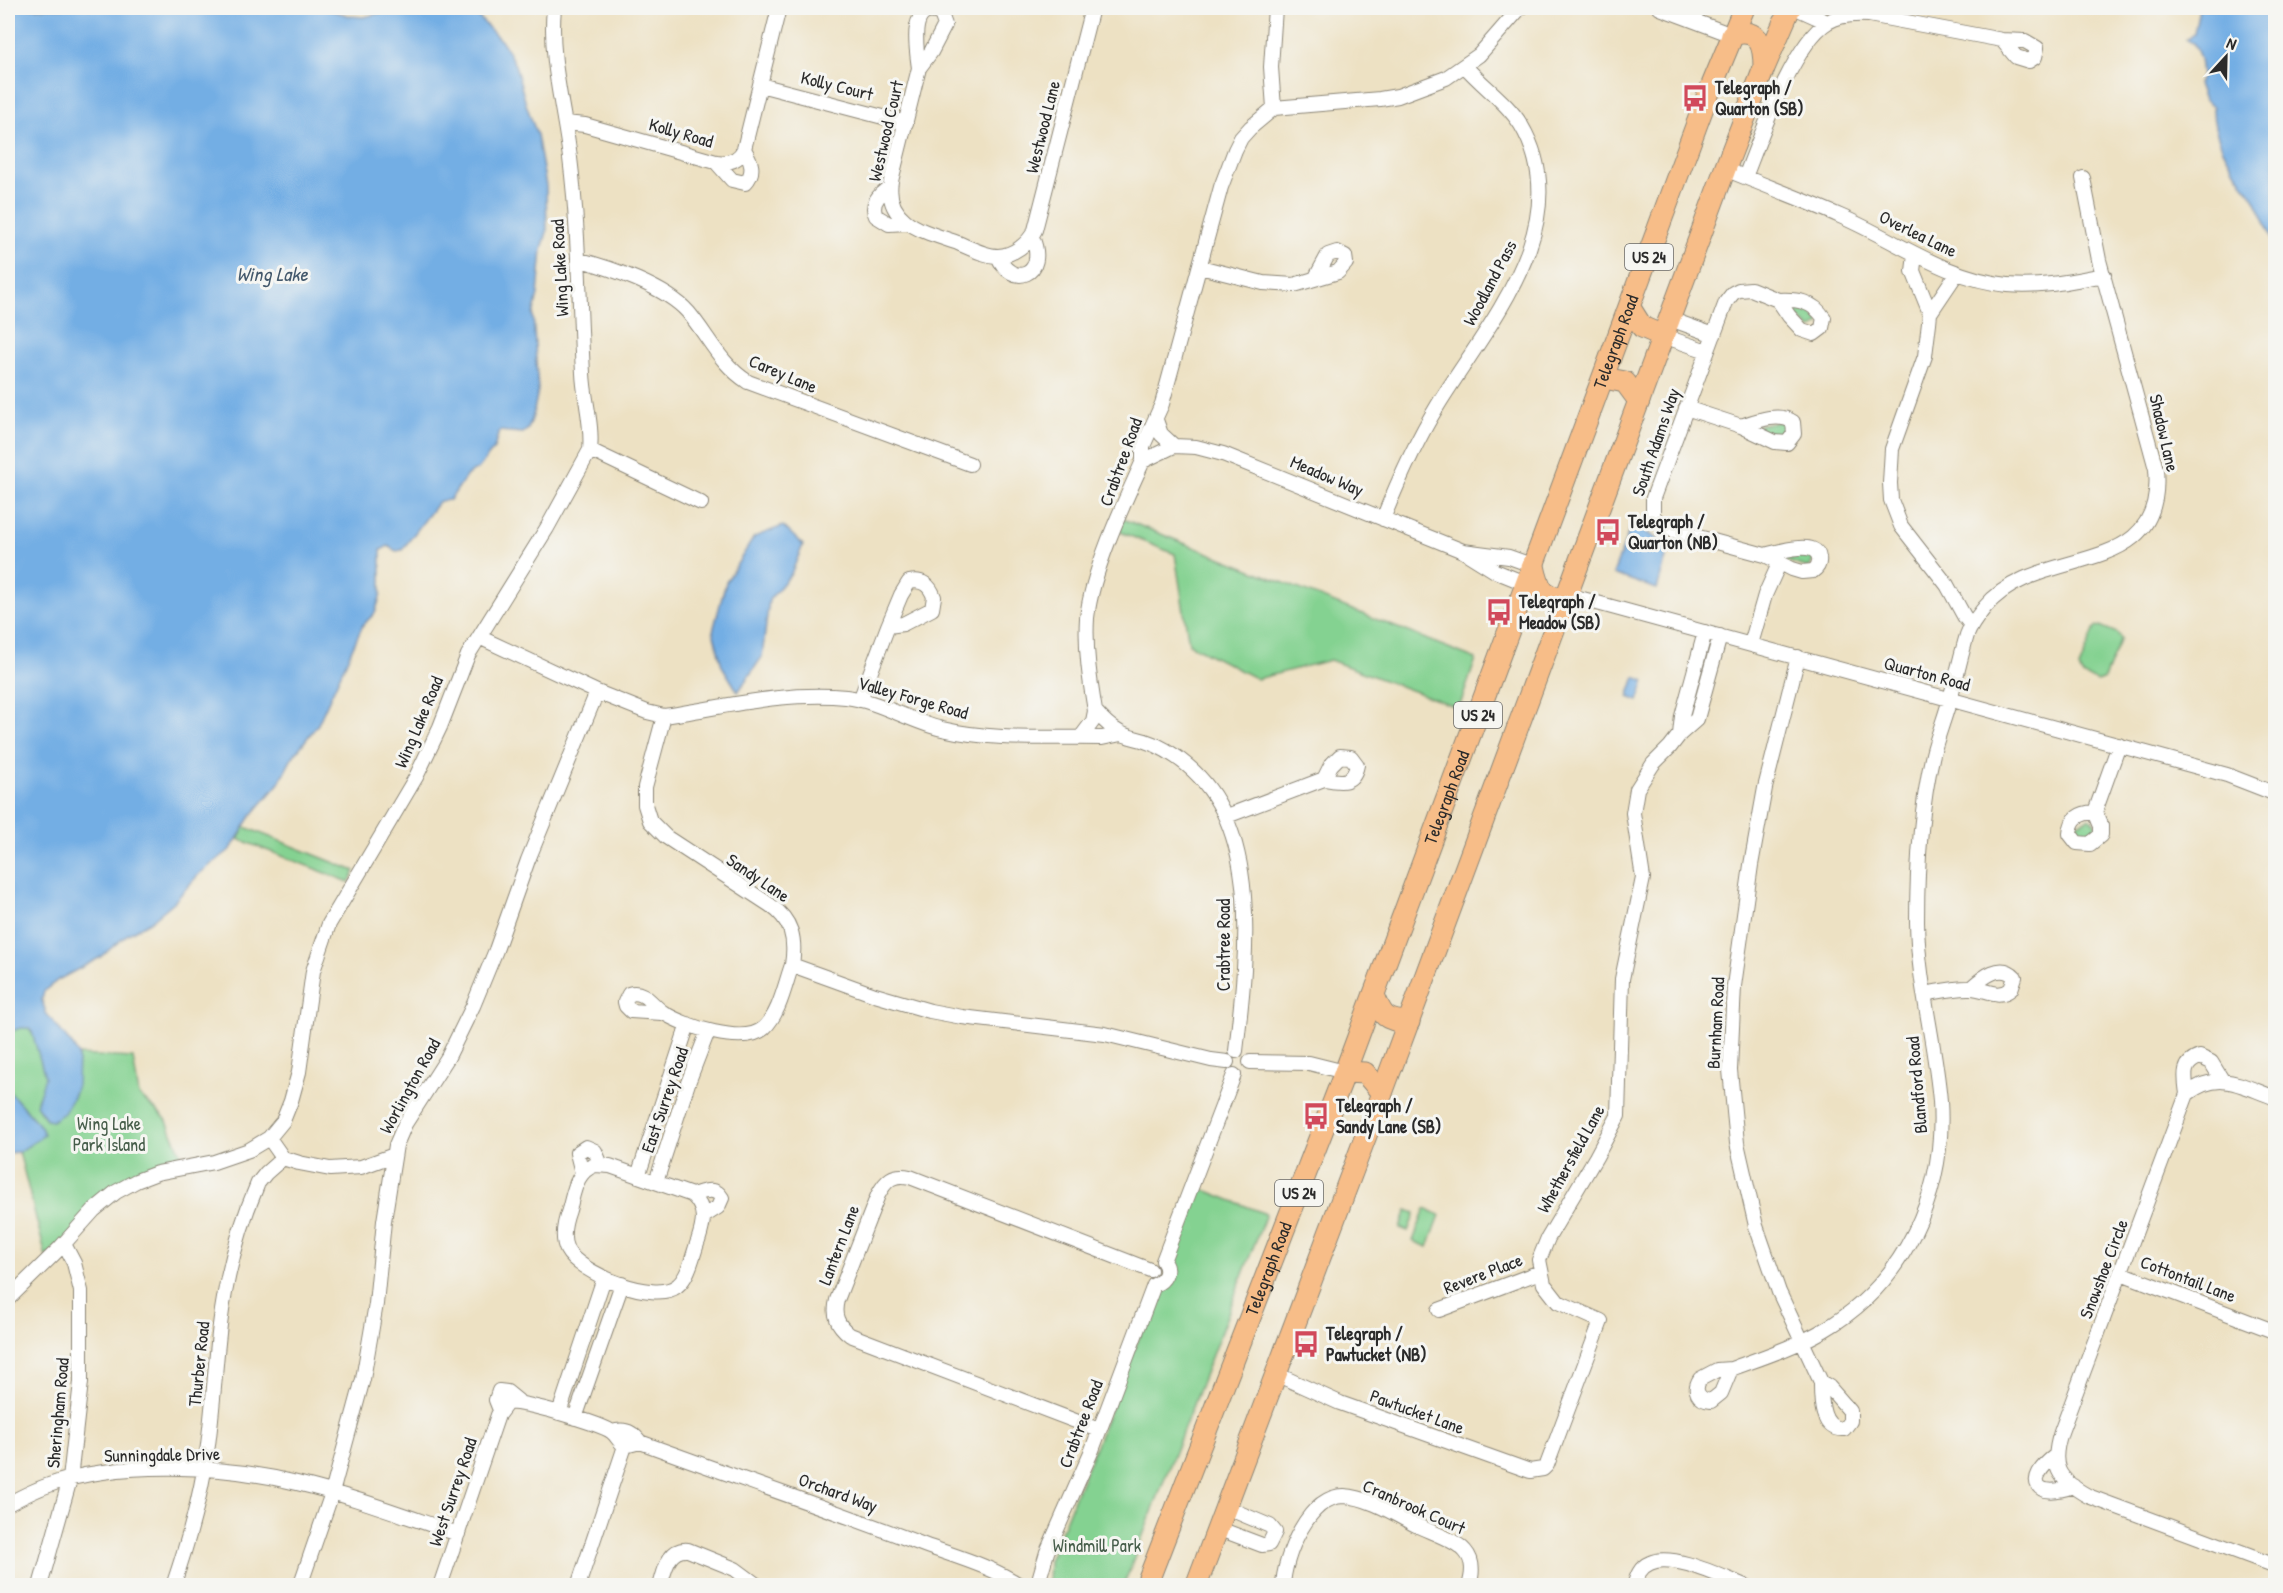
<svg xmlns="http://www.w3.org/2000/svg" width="2283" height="1593" viewBox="0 0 2283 1593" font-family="'Patrick Hand',sans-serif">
<rect width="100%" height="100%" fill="#f6f6f2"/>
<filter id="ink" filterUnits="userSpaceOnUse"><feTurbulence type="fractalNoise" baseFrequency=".0167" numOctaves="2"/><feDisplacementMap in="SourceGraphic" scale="12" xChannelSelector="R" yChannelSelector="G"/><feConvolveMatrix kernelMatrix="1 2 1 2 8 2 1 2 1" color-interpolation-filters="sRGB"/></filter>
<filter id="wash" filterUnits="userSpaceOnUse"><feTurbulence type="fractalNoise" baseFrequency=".008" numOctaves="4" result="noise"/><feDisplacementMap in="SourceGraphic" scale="24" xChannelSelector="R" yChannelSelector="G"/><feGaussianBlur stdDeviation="1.35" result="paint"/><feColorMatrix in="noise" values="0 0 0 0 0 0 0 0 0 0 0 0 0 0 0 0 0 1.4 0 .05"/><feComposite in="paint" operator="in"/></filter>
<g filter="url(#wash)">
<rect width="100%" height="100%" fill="#ede1c3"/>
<path fill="#84d291" stroke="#587e5e" stroke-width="1.5" d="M1791,305L1806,306L1820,323L1811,329L1791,311Z
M1783,421L1790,427L1786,438L1759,430L1758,425Z
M1123,519L1476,659L1459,708L1330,660L1257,679L1189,644L1175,554L1118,531Z
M1806,552L1814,559L1809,568L1783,560L1784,555Z
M2100,626L2117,633L2121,638L2104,679L2098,682L2082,675L2079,668L2095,628Z
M2090,818L2096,823L2093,838L2076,837L2075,824Z
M245,827L355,871L349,882L238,839Z
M21,1028H29C35,1035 44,1068 45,1078C45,1100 25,1096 47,1120C80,1106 76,1087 78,1055L133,1058L139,1095L166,1119L184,1161L139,1174L46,1257L19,1152L44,1135L41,1127L8,1090V1032Z
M1197,1187L1266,1214L1124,1585L1048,1586L1049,1561L1156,1296L1171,1272L1177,1240Z
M1425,1209L1440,1215L1428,1247L1413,1241Z
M1407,1210L1415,1213L1408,1231L1400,1228Z"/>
<path fill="#73aee4" stroke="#4f6c88" stroke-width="1.5" d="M8,8H323L351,16L364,17L401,8H470L504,44L515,65L526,104L537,135L546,186L547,232L542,249L538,295L533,315L538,390L533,416L528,429L523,433L499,431L494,449L478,469L467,475L450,500L440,501L436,505L402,550L396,551L388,546L381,550V594L375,613L363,625L318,724L292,758L279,783L251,816L231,849L199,874L174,902L150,922L128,934L99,958L58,980L44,991L42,1000L46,1013L73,1046L78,1055L77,1085L73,1097L64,1113L52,1121L47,1120L36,1105L45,1077L32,1032L29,1028H21L8,1032Z
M2199,8H2275V258C2273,237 2264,218 2254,198C2251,193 2246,188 2243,183C2228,160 2212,135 2213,107L2204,100L2198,84L2202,74L2200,58L2194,44L2186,39L2194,34Z
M1632,523L1669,547L1657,589L1613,574Z
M783,526L803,545L791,574L769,600L762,657L738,692L722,666L713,631L726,582L754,537Z
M1635,677L1645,681L1638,701L1628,697Z
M8,1090L41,1127L44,1135L19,1152L8,1153Z"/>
</g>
<g filter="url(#ink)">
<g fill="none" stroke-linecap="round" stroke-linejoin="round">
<defs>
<path id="minor" d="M1660,8L1732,35
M1796,8L1827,22
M919,68C917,52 907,0 941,14L945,25L931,52L919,68L891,181C884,224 927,232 958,243C970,248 985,256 998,256C1014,255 1028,244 1035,230L1092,8
M760,85L906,123
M1274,108L1271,67L1275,8
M565,123L585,125L716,162C729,164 739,160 744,149L779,8
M716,162L732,180L745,183C756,172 751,161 744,149
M1725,169C1763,185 1802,199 1840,216C1896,240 1946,279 2008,285C2041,288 2072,281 2104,275
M1745,177C1760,139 1793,43 1828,22C1840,14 1855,14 1869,15L2002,40L2025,41L2037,48L2035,57L2029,61L2016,57L2002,40
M889,188C879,194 870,204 876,216L889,224L907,223
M1915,255L1913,271L1930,313L1929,323L1925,356L1892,449L1890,483L1891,500L1901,526L1947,585L1964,616L1971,625
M998,256C1011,289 1049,276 1032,237
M580,260C611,268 666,287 688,312C709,337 720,364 748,382L970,464
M1200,267L1263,283L1294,285L1338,272L1346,263L1345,256L1337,252L1328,255L1316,277
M1930,313L1957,273
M1670,319L1714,335
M1663,336L1707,351
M1686,408L1741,426L1775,442L1787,443L1794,434L1793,422C1779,412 1756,421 1741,426
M1156,420L1161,434L1174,446
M590,450L701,503
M1143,461L1174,446L1196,447L1223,454L1463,551
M1383,519C1399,479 1416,441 1438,405C1487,325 1579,223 1521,125C1507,102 1482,86 1465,66
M1765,555C1777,552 1817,539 1819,558C1820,564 1817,568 1813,571L1802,572L1792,569L1765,555L1665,528L1657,521L1653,515V498L1726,302L1733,293L1739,290L1751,289L1778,300L1789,316L1802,330L1814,334L1822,328L1824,318C1813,301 1797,299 1778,300
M1527,584L1495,571L1463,551L1509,557L1534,566
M1568,595L2227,775L2276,794
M479,637L597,692L647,712L664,716L645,787V805L650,821L666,837L770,905C792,920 796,939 792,965L875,995L930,1011L962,1017L1105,1034L1211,1060L1227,1062
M1751,644L1765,595L1779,564
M1798,657L1765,788L1751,865L1734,986L1730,1070L1737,1143L1756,1226L1779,1292L1821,1382
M860,700L888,626L903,624L932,609L934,597C930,585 922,579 909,582L901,595L888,626
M664,716C724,707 785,691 846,697C879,701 909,721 942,729C993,741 1049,737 1102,738L1121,734
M1680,734L1682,716L1705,632
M1081,737L1093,721L1095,711
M2095,812C2079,813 2071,818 2070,834L2077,843L2090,844L2101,835V826L2095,812L2119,745
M1227,816L1324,779C1340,782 1353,785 1357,765L1351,757L1340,756L1331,765L1324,779
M1924,994C1938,992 1956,987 1971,988C1985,988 1998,1000 2011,989L2015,977C2001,962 1983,977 1971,988
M662,1013L631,1011L626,1006L625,1002L629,994C645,989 652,1006 664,1013C684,1026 744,1046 764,1028C780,1013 785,984 792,965
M1236,1051C1246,963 1264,830 1188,766C1175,755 1161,746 1145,741C1136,738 1126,737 1119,732C1110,727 1102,719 1095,711C1090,681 1085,649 1087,618C1092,571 1123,505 1143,461V446L1162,404L1221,187L1235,150L1241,138L1250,128L1274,108L1380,99L1398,96L1446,78L1479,55L1520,8
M1250,1062L1309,1063L1345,1072
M2187,1094C2185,1077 2181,1063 2200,1057L2211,1062L2222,1080
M2276,1098C2241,1086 2220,1069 2187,1094L2061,1432C2050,1466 2057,1479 2088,1496L2276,1566
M269,1138L283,1158L299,1163L330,1169L361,1167L394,1155
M595,1165L610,1166L692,1195C707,1209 704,1223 698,1241C693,1254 689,1277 677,1286C655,1304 579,1273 567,1250C561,1238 565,1221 569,1210C574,1192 576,1171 595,1165Z
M582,1173L577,1153L586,1147L595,1151L601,1165
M638,1176L688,1024
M656,1182L688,1083L708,1031
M692,1195C703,1192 715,1186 722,1198L718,1207L704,1216
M2121,1273L2276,1332
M8,1299L60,1248L94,1210L116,1192L136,1181L157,1173L214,1162L249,1150L269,1138L283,1121L291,1101L299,1072L313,971L329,924L416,777L440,727L468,655L547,528L590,450C593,425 584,399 583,373C579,301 579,229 570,158C564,108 549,58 554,8
M1439,1310L1540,1272
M1731,1369C1763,1357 1795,1347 1824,1330C1905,1283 1946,1192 1940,1101C1935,1041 1918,983 1917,922C1917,866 1920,809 1933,754C1938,734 1946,715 1951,695C1957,675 1961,655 1967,635C1971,624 1978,616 1985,607C2039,542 2166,583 2156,469L2099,260L2083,178
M1731,1369L1721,1393L1711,1401C1698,1400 1693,1390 1700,1379L1717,1370Z
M1276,1374L1340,1403L1530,1471L1543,1469L1547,1465L1601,1321L1558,1302L1544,1284L1539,1260L1548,1238L1596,1157L1618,1116L1622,979L1643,878L1633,813L1637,789L1653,764L1670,747L1680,734L1697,719L1720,636
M1821,1382L1829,1387L1850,1411V1421L1844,1429C1820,1431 1821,1398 1821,1382Z
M500,1410L496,1400L499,1391L507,1392L518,1401
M559,1413L604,1278
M575,1418L622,1284
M1099,1430L850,1335C837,1325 833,1315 837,1300L878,1195C886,1180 893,1173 910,1177L1150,1270
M612,1432C624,1428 633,1432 640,1442C735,1477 830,1509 924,1545C957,1557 991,1566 1021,1586
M2055,1456C2023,1480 2036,1500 2073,1486
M8,1504C21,1497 34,1490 49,1485C119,1460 225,1465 297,1483C352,1496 405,1516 458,1534
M1217,1528L1262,1545L1269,1544L1275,1532L1270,1526L1225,1507
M40,1586L70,1479L81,1382V1291L74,1263L64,1244
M173,1586C186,1548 197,1510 204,1471C213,1422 214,1373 220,1325C226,1277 239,1227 258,1183L266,1173L283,1158
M300,1586L332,1493L363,1379L376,1304L384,1221L396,1145L405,1124L448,1057L473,1006L496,950L528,860L597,692
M440,1586L498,1415L507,1403C518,1399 602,1424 612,1432C617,1436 619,1442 625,1446L640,1442
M578,1586L625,1446
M660,1586C665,1570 668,1548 688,1550L735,1569L758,1586
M1043,1586L1040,1576L1047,1552L1092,1450L1154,1285C1165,1281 1170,1271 1163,1261L1234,1075
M1283,1586C1284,1557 1308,1496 1344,1496C1368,1497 1395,1514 1416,1525C1430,1532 1456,1540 1465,1551C1474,1561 1473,1573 1469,1586
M1634,1586C1637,1576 1640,1567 1650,1563C1672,1552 1722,1577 1745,1586"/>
<g id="highway">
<path d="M1732,35C1759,27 1764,45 1764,67"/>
<path d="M1630,308L1642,327L1663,336"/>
<path d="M1604,378L1625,382L1639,401"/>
<path d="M1534,566C1538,585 1543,603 1568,595"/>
<path d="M1374,995C1382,1016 1385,1021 1409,1022"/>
<path d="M1345,1072L1365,1073L1382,1093"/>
<path id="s1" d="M1146,1586L1345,1072L1705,102L1744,8"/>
<path d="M1196,1586L1382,1093L1725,169L1764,68L1790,8"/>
</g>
</defs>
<use href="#minor" stroke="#8c8677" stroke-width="16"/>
<use href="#highway" stroke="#8c8677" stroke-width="23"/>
<use href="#minor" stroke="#fff" stroke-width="14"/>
<use href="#highway" stroke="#f7bd88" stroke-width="21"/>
</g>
</g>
<defs>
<symbol id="bus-bare" viewBox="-9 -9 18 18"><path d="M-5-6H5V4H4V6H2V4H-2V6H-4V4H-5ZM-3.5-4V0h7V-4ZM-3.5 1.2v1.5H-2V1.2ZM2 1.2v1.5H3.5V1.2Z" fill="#d1495b" stroke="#f6f6f2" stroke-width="2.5" paint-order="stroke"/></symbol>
</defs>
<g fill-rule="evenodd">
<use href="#bus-bare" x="1676" y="79" width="38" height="38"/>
<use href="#bus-bare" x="1589" y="513" width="38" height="38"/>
<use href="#bus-bare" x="1480" y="593" width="38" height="38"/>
<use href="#bus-bare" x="1297" y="1097" width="38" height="38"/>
<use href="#bus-bare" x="1287" y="1325" width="38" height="38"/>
</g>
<g text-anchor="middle" stroke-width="6" stroke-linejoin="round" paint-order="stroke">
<g fill="#f6f6f2" stroke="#686867" stroke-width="1.5">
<rect x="1625" y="244" width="48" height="26" rx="4.5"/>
<rect x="1454" y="702" width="48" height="26" rx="4.5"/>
<rect x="1275" y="1180" width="48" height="26" rx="4.5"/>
</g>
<g font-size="16" font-weight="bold" fill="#2b2b2b">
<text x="1649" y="263">US 24</text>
<text x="1478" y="721">US 24</text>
<text x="1299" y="1199">US 24</text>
</g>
<g font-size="18" fill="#2b2b2b" stroke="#f6f6f2">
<text transform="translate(837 86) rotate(14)" y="6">Kolly Court</text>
<text transform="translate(1043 127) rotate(-76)" y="6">Westwood Lane</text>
<text transform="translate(886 131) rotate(-77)" y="6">Westwood Court</text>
<text transform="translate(681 133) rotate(16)" y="6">Kolly Road</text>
<text transform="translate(1918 234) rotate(26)" y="6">Overlea Lane</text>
<text transform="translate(560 268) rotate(-93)" y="6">Wing Lake Road</text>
<text transform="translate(1490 283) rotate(-62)" y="6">Woodland Pass</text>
<text dy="6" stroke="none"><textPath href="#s1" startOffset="1330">Telegraph Road</textPath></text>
<text transform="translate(783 374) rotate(23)" y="6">Carey Lane</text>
<text transform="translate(2164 433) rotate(77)" y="6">Shadow Lane</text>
<text transform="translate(1656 442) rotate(-71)" y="6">South Adams Way</text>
<text transform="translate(1121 462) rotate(-70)" y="6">Crabtree Road</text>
<text transform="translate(1327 476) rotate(23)" y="6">Meadow Way</text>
<text transform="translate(1927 674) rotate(15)" y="6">Quarton Road</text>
<text transform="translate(913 698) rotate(16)" y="6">Valley Forge Road</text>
<text transform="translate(419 722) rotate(-67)" y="6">Wing Lake Road</text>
<text dy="6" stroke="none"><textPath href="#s1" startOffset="844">Telegraph Road</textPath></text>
<text transform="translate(758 878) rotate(34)" y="6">Sandy Lane</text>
<text transform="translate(1224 945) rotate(-90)" y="6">Crabtree Road</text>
<text transform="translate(1716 1023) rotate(-87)" y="6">Burnham Road</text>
<text transform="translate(1917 1085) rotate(-95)" y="6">Blandford Road</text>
<text transform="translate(410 1086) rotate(-61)" y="6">Worlington Road</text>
<text transform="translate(665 1100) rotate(-71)" y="6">East Surrey Road</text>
<text transform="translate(1571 1159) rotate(-61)" y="6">Whethersfield Lane</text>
<text transform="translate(839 1245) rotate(-69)" y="6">Lantern Lane</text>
<text dy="6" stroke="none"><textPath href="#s1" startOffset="340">Telegraph Road</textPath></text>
<text transform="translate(2104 1269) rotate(-69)" y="6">Snowshoe Circle</text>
<text transform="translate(1483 1274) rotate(-21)" y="6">Revere Place</text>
<text transform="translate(2188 1279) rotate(21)" y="6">Cottontail Lane</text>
<text transform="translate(199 1364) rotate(-84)" y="6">Thurber Road</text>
<text transform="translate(1417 1412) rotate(20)" y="6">Pawtucket Lane</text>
<text transform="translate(58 1413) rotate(-85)" y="6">Sheringham Road</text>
<text transform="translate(1081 1424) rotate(-69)" y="6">Crabtree Road</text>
<text transform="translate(162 1455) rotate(-1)" y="6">Sunningdale Drive</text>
<text transform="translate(453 1492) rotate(-71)" y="6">West Surrey Road</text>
<text transform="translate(838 1493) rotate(20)" y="6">Orchard Way</text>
<text transform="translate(1414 1507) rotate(24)" y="6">Cranbrook Court</text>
</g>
<g font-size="18" font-weight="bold" fill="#2b2b2b" stroke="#f6f6f2" text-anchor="start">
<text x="1715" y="94">Telegraph /<tspan x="1715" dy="21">Quarton (SB)</tspan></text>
<text x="1628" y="528">Telegraph /<tspan x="1628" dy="21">Quarton (NB)</tspan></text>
<text x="1519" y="608">Telegraph /<tspan x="1519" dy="21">Meadow (SB)</tspan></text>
<text x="1336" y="1112">Telegraph /<tspan x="1336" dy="21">Sandy Lane (SB)</tspan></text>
<text x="1326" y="1340">Telegraph /<tspan x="1326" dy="21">Pawtucket (NB)</tspan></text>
</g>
<g font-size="18" fill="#465d4a" stroke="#f6f6f2">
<text x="109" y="1130">Wing Lake<tspan x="109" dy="21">Park Island</tspan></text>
<text x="1097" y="1552">Windmill Park</text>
</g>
<g font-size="20" font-style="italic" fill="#44596c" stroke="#f6f6f2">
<text x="272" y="281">Wing Lake</text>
</g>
</g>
<rect width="2283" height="1593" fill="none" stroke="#f6f6f2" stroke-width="30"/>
<g transform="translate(2226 57) rotate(22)" stroke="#f6f6f2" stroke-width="4.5" paint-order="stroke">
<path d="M0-4.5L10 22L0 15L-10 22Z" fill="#2b2b2b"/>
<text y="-9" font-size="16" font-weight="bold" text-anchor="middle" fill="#2b2b2b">N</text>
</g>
</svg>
